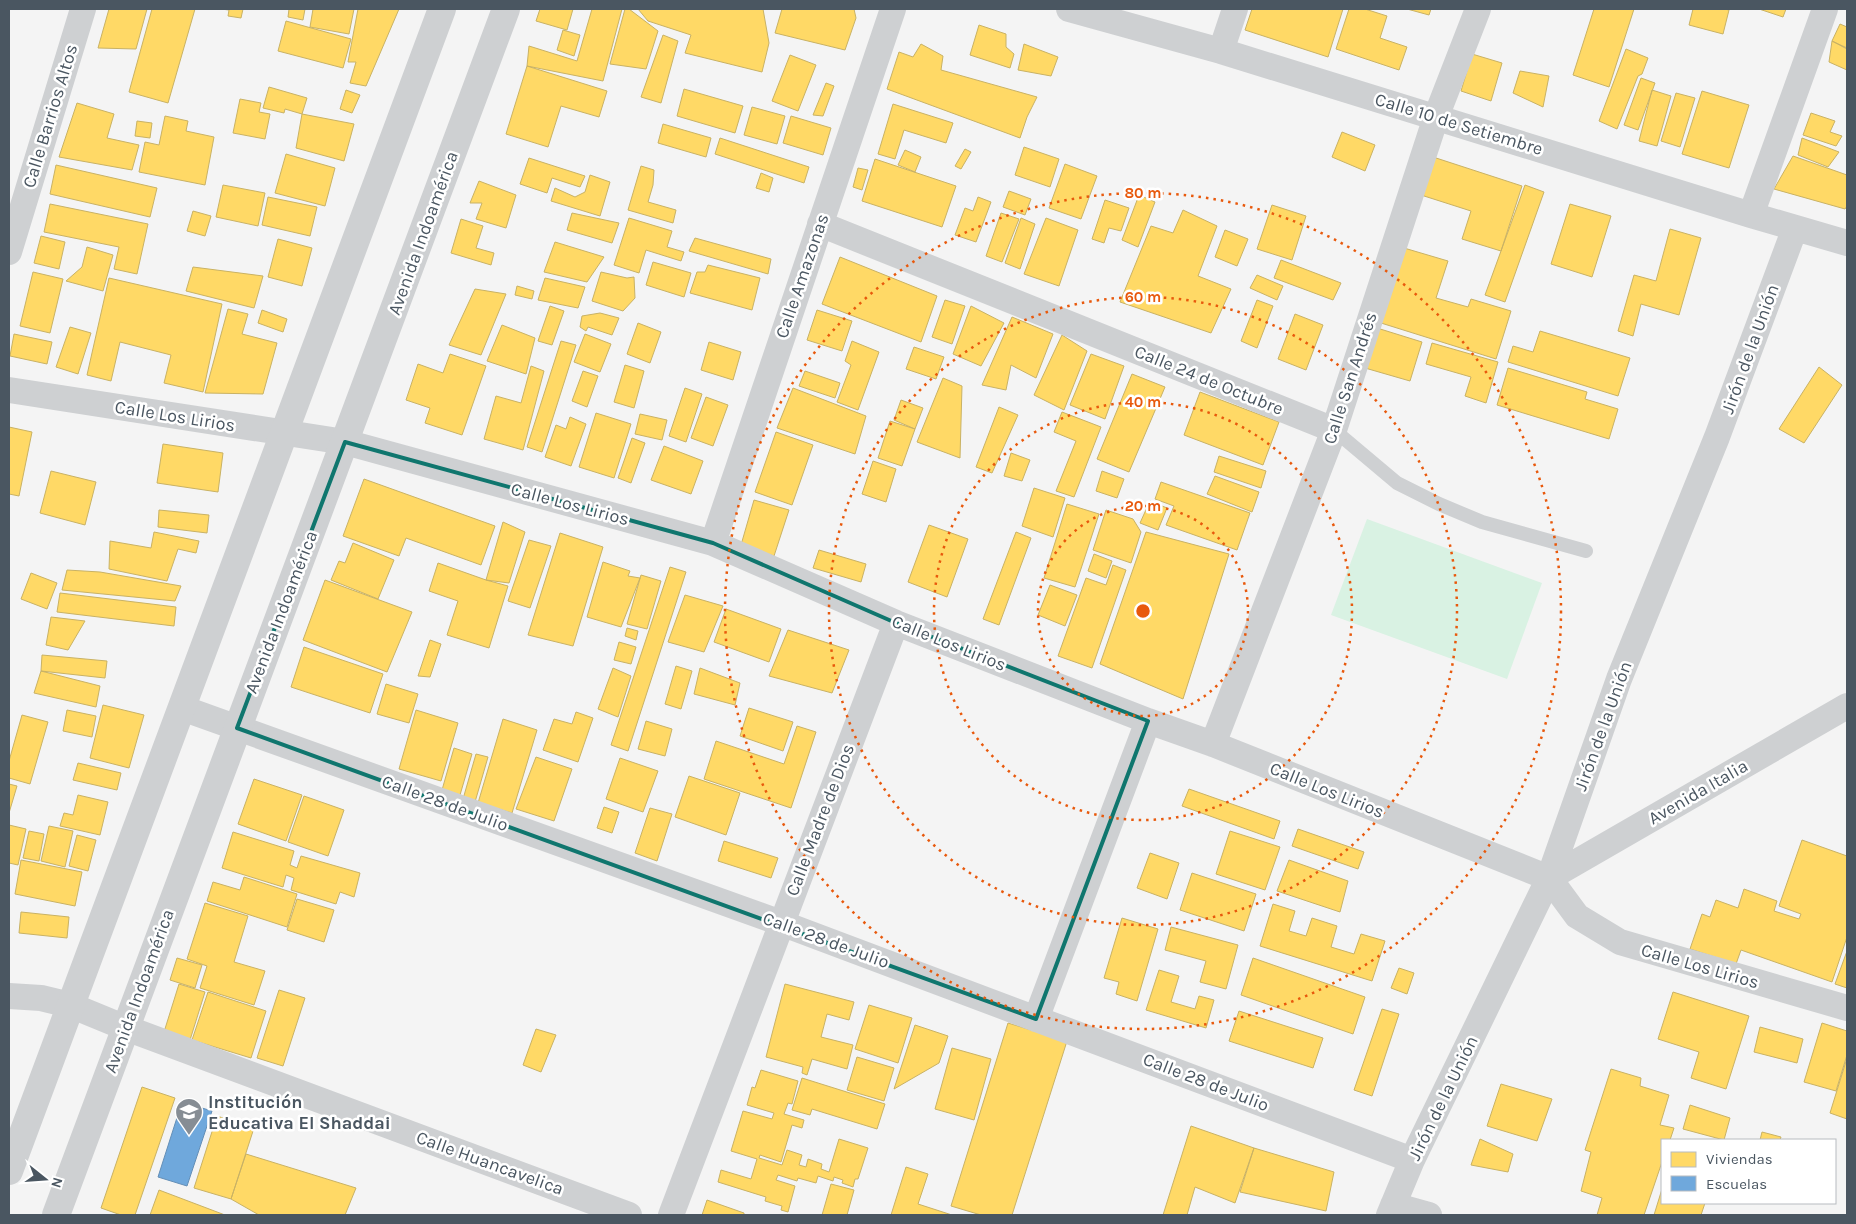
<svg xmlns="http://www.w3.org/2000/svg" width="1856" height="1224" viewBox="0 0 1856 1224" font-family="Karla,sans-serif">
<rect width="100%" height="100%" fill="#f4f4f4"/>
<path fill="#d9f2e3" d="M1367,519L1542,583L1507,679L1331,615Z"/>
<path fill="#ffd966" stroke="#c9b264" d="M109,9H147L136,49L98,48Z
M152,9H195L168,103L129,92Z
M221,9H243L241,18L228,16L229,10Z
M289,9H305L303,20L288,17Z
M313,9H354L349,34L310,27Z
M358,9H399L366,86L350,83L356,62H348Z
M540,9H573L567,30L536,21Z
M592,9H622L603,81L527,66L529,46L577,61Z
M625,9H629L658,31L646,69L610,64Z
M638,9H763L769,43L762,72L685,53L691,35L648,21Z
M782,9H854L856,18L845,50L775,33Z
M1252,9H1343L1328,57L1245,30Z
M1349,9H1365L1387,16L1380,38L1407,47L1399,70L1336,49Z
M1407,9H1431L1429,15Z
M1594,9H1634L1609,87L1573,75Z
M1693,9H1724L1729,10L1723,34L1689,25Z
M1759,9H1786L1783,17Z
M286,21L351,39L343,68L278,51Z
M1840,24L1847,27V48L1832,41Z
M979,25L1006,34V47L1014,54L1010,68L970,55Z
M563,30L580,35L574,56L557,50Z
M663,35L678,41L661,103L641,97Z
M1832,41L1847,49V70L1829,62Z
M921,44L943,56L941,70L1037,97L1027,117L1020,138L887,89L899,52L913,57Z
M1024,44L1058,57L1051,76L1018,70Z
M1626,49L1648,58L1642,74L1638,76L1617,129L1599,121Z
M1472,54L1502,63L1491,101L1461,91Z
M790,55L816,65L798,111L772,101Z
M527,66L607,91L599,117L561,106L548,147L506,134Z
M1520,71L1549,76L1543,107L1513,93Z
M1641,78L1655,83L1638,130L1624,125Z
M826,83L834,86L823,116L813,115Z
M269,87L307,98L302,114L285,109L284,113L263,108Z
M684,89L743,106L735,133L677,116Z
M346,90L360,95L352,113L340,109Z
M1652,90L1671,96L1657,146L1639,141Z
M1702,91L1749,105L1729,168L1682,154Z
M1676,93L1695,98L1680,147L1661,141Z
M240,99L261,103L259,112L270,114L265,139L233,133Z
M77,103L114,114L107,138L139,145L132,170L59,157Z
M893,104L953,123L946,143L904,130L895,159L878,154Z
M752,107L785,116L777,144L744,135Z
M1811,113L1835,121L1830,132L1842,136L1836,146L1803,135Z
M302,114L354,124L344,161L296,148Z
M165,116L188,121L186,131L214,137L205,185L139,172L145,142L159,145Z
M791,116L831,128L823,155L783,143Z
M137,121L152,123L150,138L135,136Z
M663,124L711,138L706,157L658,143Z
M1342,132L1375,145L1365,171L1332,157Z
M720,138L809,167L804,183L715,154Z
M1802,138L1839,152L1828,167L1798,155Z
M1024,147L1059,159L1050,187L1015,175Z
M965,149L971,152L961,169L955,166Z
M905,150L921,157L915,172L898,165Z
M286,154L335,168L325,206L275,193Z
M1793,156L1847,175V206L1845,209L1774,189Z
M1433,157L1522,186L1501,251L1462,239L1471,211L1421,195Z
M529,158L585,176L580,187L552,178L547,193L520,184Z
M875,159L956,186L942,227L862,201Z
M1065,164L1097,176L1081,219L1049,208Z
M56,165L157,188L150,217L50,194Z
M641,166L654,170L653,185L648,202L676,210L673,223L628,210Z
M858,168L868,170L862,190L853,187Z
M761,173L773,178L769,192L756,188Z
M590,175L610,182L600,216L551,201L555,188L575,197L585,192Z
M479,181L516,195L506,228L476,219L482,203H470Z
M223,185L265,193L258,226L216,217Z
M1525,185L1544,192L1505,302L1485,295Z
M1009,191L1031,199L1025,215L1003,207Z
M1139,195L1155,202L1138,247L1122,240Z
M268,197L317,207L310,236L262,225Z
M978,197L991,202L976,242L955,235L965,208L973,211Z
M1105,200L1129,208L1121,231L1109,228L1104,243L1092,239Z
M50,204L148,224L137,274L114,269L119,247L44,232Z
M1570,204L1611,216L1592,277L1551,264Z
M1272,205L1306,216L1292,260L1257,249Z
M1183,210L1217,226L1198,276L1231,289L1211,333L1120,302L1151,226L1173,233Z
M193,211L211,216L205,236L187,231Z
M572,213L619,223L612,243L567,230Z
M1001,213L1019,219L1002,262L986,256Z
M629,218L672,231L667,247L684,252L681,261L646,250L639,273L614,265Z
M1021,218L1035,224L1020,269L1005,263Z
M1046,218L1078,230L1059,286L1024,274Z
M461,219L483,226L476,248L494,253L491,265L451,253Z
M1670,229L1701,238L1679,315L1641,304L1633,336L1618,331L1634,275L1656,281Z
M1225,230L1248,239L1237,266L1215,257Z
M41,236L65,242L59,269L34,263Z
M695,238L771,259L768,274L689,251Z
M278,239L312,248L302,286L268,277Z
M555,242L604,257L587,282L544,272Z
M87,247L113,255L103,291L66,281L82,267Z
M1404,248L1448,261L1436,298L1468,307L1471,299L1511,311L1496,359L1381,323Z
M840,257L937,296L921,342L822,304Z
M1281,260L1341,283L1333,300L1274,278Z
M653,262L691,273L684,297L646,285Z
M708,265L760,278L752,310L690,293L697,272H705Z
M193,267L263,276L254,308L186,291Z
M33,272L63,279L50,333L20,326Z
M601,272L627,278L634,277L635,298L623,311L592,301Z
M1257,275L1283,286L1277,300L1250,288Z
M109,278L222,304L203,392L164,383L171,355L120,342L111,381L87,375Z
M545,278L585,287L578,308L538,300Z
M517,286L534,291L532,299L515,295Z
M475,289L506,294L481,355L449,345Z
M945,300L965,306L952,344L932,337Z
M1257,300L1273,306L1257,348L1241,341Z
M550,306L564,311L552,345L538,341Z
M971,306L1004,323L981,366L953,354Z
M228,309L248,314L242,334L277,343L263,394L205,393Z
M262,310L287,319L283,332L258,323Z
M817,310L852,321L842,351L807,340Z
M600,313L619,318L612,335L588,327L586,331L580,327L582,316Z
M1295,314L1323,325L1306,370L1278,359Z
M1012,317L1053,334L1036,378L1011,365L1006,390L982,385Z
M638,323L661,332L650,363L627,354Z
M502,325L535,338L526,374L487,361Z
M70,327L91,333L78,374L56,367Z
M1377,328L1422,342L1410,381L1365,368Z
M1540,331L1630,358L1618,396L1508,362L1513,346L1533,352Z
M14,334L52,342L47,364L10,356Z
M585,334L611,344L600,372L574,362Z
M1062,335L1087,351L1064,410L1034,395Z
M561,341L576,345L542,452L527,447Z
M852,341L879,352L858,410L837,402L851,365L845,361Z
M709,342L741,352L733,380L701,370Z
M1432,343L1498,362L1486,403L1465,396L1471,377L1426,364Z
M914,347L944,357L936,379L906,369Z
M450,354L486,366L462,435L425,423L430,408L406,400L418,364L443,373Z
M1091,354L1124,366L1105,419L1070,405Z
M625,365L644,371L634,408L614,402Z
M531,366L544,371L523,450L484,439L496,396L521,403Z
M1819,367L1842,385L1804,443L1779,429Z
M1508,368L1587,392L1585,399L1618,409L1609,439L1497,405Z
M583,371L598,376L587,407L572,401Z
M805,371L840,383L835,398L799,386Z
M1132,374L1165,387L1129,472L1097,459Z
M943,378L962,386L960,458L917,442Z
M685,388L702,394L686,442L669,436Z
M793,388L866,416L855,454L777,428Z
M1200,392L1279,422L1263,465L1184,435Z
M706,397L728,405L713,446L691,438Z
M901,400L923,408L915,429L894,420Z
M999,407L1018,415L992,473L976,467Z
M1062,412L1101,427L1074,497L1056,491L1076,441L1054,432Z
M596,413L631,424L614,478L579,467Z
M640,414L667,420L662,440L635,434Z
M570,417L586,424L571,466L545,457L556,425L566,429Z
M890,421L915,429L902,466L878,458Z
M9,427L32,432L19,496L9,494Z
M776,432L813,445L792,505L755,492Z
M632,438L645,443L631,483L618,478Z
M163,444L223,453L218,492L157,483Z
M664,446L703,461L691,494L651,480Z
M1011,453L1030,460L1022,481L1004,476Z
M1219,456L1266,471L1261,488L1214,472Z
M873,461L896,469L886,502L862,494Z
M51,471L96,482L85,525L40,513Z
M1102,471L1124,479L1117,498L1096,491Z
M1215,476L1259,492L1252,512L1207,494Z
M364,479L495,526L481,565L406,538L399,556L343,536Z
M1161,482L1250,513L1237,550L1166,525L1174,506L1155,499Z
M1034,488L1065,498L1053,537L1022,526Z
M754,500L789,510L774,556L741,545Z
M1150,501L1167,508L1158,530L1140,523Z
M1067,504L1099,514L1075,587L1044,578Z
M159,510L209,515L207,533L158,527Z
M1106,510L1133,519L1141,532L1131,563L1093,550Z
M503,522L525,532L509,583L486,580Z
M929,525L968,539L947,597L908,582Z
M154,532L199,541L196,553L178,549L167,581L109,569L110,541L151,548Z
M1016,532L1031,538L999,625L983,619Z
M1146,532L1229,554L1183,699L1100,664Z
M560,533L603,547L573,646L528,635Z
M529,540L551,546L530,608L508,601Z
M353,543L394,560L378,599L331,580L339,561L345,563Z
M819,550L866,564L861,582L813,568Z
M1094,554L1112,561L1106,578L1088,571Z
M603,562L630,571L628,576L640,578L621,627L587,617Z
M438,563L486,580L508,586L489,648L447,635L458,601L429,591Z
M1113,565L1126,570L1092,668L1058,656L1086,578L1106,585Z
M670,567L686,572L628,751L611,745Z
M67,570L100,572L181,586L175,601L62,590Z
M31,573L57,583L47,609L21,599Z
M641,575L661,581L647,629L627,624Z
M325,580L412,612L387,672L303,640Z
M1050,585L1077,595L1065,626L1038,615Z
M60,593L176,607L174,626L57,612Z
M685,595L723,606L704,652L668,642Z
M726,609L781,629L769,662L714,642Z
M51,617L85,621L68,650L46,645Z
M627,628L638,631L636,640L625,636Z
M788,630L849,650L832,693L769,676Z
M430,640L441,644L430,677L418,676Z
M619,642L636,647L631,664L614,660Z
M304,647L383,674L370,713L291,687Z
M42,655L107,661L105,678L41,671Z
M676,666L692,671L681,709L665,704Z
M613,668L631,676L618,717L598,709Z
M700,668L740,683L735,705L694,694Z
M41,671L100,686L96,707L34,693Z
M386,684L418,694L409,723L377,714Z
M103,705L144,715L129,768L90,758Z
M749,708L793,722L783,751L740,736Z
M67,710L96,716L92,737L63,731Z
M416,710L458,723L441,781L399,769Z
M576,712L593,718L578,762L543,750L554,719L572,724Z
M22,715L48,722L30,784L9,778V761Z
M503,719L537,730L512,813L478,803Z
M646,721L672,729L665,756L638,749Z
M797,726L816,732L791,808L704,779L716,741L784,764Z
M454,748L472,754L460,795L442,790Z
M476,754L488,757L475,802L463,799Z
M536,757L572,769L554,821L516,809Z
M620,758L658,771L643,812L606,799Z
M78,763L121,773L117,790L73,780Z
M689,776L740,793L726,835L675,817Z
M254,779L302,795L286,841L238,824Z
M9,784L17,786L9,813Z
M1189,789L1280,821L1274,839L1182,806Z
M78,795L108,802L100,835L60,826L64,813L73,815Z
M304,796L344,810L328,856L288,842Z
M604,807L619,812L612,833L597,828Z
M650,808L672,814L657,861L635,853Z
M9,825L26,829L18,865L9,863Z
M49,826L73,831L65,867L41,861Z
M1298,829L1364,852L1358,869L1292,846Z
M29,831L44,834L39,861L23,858Z
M1230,831L1280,847L1265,890L1216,874Z
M233,832L294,851L290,865L297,868L301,856L360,873L354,897L340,892L336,904L291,890L294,878L286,875L283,887L222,868Z
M77,835L96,840L88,871L69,866Z
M1802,840L1847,856V937L1832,982L1741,950L1736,964L1690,949L1702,914L1710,917L1716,900L1738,908L1744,889L1777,901L1774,911L1799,919L1801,914L1779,906Z
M724,841L778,858L771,878L718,861Z
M1150,853L1179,863L1167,899L1137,888Z
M21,860L82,872L75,906L15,894Z
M1289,860L1348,881L1340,912L1277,891Z
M1192,873L1256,894L1244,931L1180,910Z
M244,877L297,894L287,927L207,901L213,882L240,890Z
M297,899L334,910L324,942L287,930Z
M205,903L248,916L234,962L265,971L254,1005L200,988L207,966L187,959Z
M1273,904L1295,911L1289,931L1306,936L1312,918L1337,926L1331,947L1354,954L1361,934L1385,941L1372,981L1260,946Z
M21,912L69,917L67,938L19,933Z
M1122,918L1158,929L1137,1001L1116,994L1119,982L1104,978Z
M1171,927L1238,945L1226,989L1200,982L1206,961L1165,950Z
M1847,951V988L1835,984Z
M177,958L202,965L195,988L170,980Z
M1253,958L1365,997L1353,1034L1241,995Z
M1399,968L1414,973L1407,994L1391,988Z
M1159,970L1179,976L1171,1002L1195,1009L1199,996L1214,1000L1206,1028L1146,1010Z
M179,984L205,992L190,1040L164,1032Z
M785,984L854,1002L849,1020L827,1014L821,1037L853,1045L847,1069L812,1059L807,1075L802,1073L803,1067L766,1057Z
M279,990L305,998L283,1066L257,1058Z
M208,992L266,1011L251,1058L192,1040Z
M1673,992L1749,1016L1726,1089L1691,1078L1699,1052L1658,1039Z
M869,1005L912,1018L898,1063L855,1049Z
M1382,1009L1399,1014L1372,1096L1354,1090Z
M1239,1011L1323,1038L1313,1068L1229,1041Z
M1008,1023L1067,1041L1012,1215H981L951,1206Z
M1822,1023L1847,1031V1055L1836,1091L1804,1082Z
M915,1025L948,1036L939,1063L894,1089Z
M1760,1027L1803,1039L1797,1063L1754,1052Z
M536,1029L556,1035L541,1072L523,1065Z
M952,1048L991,1059L974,1120L935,1109Z
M857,1057L894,1068L884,1101L847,1090Z
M1847,1058V1119L1830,1113Z
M1611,1069L1641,1078L1640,1086L1669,1095L1660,1125L1674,1128L1670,1140H1662V1162L1644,1215H1597L1602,1198L1581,1191L1591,1152L1585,1150Z
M761,1070L798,1081L792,1104L788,1103L784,1114L804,1120L802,1128L792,1125L781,1162L760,1155L759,1158L782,1165L787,1150L802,1155L799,1165L806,1167L808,1159L822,1164L821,1169L829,1172L839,1139L868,1148L858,1179H855L853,1187L842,1183L843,1180L834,1177L833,1181L818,1176L816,1183L798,1178L797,1181L778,1175L776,1180L795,1186L788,1212L781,1210L782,1206L765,1201L766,1197L718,1182L721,1170L751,1179L757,1159L731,1151L743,1111L772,1119L774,1113L747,1105L752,1087L755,1088Z
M802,1078L885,1104L877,1129L812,1109L810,1115L792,1110Z
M1501,1084L1552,1099L1537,1141L1487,1126Z
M142,1087L175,1098L135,1215H121L101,1208Z
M1690,1105L1730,1118L1724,1140L1683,1129Z
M217,1116L254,1128L231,1199L194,1188Z
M1191,1126L1254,1148L1235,1203L1195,1187L1187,1215H1163Z
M1762,1132L1781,1137L1780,1140H1760Z
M1480,1139L1513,1154L1508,1172L1471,1165Z
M1254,1148L1334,1172L1326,1211L1240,1192Z
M246,1154L356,1188L345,1215H259L231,1199Z
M906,1167L928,1174L918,1204L952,1215H891Z
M831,1184L854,1190L847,1215H822Z
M1662,1189V1203H1705L1701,1215H1654Z
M159,1190L225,1215H150Z
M707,1200L744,1213V1215H702Z"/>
<path fill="#6fa8dc" stroke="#648fb7" d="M182,1102L212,1111L187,1186L158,1177Z"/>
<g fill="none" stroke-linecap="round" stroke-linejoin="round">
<path stroke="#ced0d2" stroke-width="14" d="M1334,430L1397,483L1439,504L1482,522L1586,551"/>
<path stroke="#ced0d2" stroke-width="26" d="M1069,9L1221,51L1751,215L1847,243
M1221,51L1235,9
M1751,215L1825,9
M820,224L1334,430
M9,252L83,9
M9,390L345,442L713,543L896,623L1148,721L1213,744L1549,878L1577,916L1620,942L1847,1008
M713,543L893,9
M182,708L781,923L1412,1160
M1213,744L1334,430L1436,117L1478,9
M1549,878L1847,706
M9,996L41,998L70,1005L126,1028L629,1215
M1036,1019L1148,721
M1393,1205L1429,1215
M671,1215L896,623
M1389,1215L1412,1160L1549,878L1619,679L1717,437L1795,228"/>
<path stroke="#ced0d2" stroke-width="28" d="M9,1171L442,9
M56,1215L506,9"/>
</g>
<path fill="none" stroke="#0f766e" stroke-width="4" stroke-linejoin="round" d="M345,442L713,543L896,623L1148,721L1036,1019L237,728Z"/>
<g fill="none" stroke="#e8590c" stroke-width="2.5" stroke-dasharray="2.5 5">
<circle cx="1143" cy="611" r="105"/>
<circle cx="1143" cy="611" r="209"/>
<circle cx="1143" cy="611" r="314"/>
<circle cx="1143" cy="611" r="418"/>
</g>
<defs>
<symbol id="school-pin" viewBox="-11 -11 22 30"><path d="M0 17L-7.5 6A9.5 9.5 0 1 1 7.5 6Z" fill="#868d94" stroke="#fff"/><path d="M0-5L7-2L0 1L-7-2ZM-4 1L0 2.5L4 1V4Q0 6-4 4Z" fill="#fff"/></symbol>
</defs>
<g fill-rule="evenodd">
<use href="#school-pin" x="173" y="1096" width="32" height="43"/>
</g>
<g text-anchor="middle" stroke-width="5" stroke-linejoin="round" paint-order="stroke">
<g font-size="18" fill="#4a5661" stroke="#fff">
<text transform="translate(50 116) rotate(-73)" y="6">Calle Barrios Altos</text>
<text transform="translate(1459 124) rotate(17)" y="6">Calle 10 de Setiembre</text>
<text transform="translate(423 233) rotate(-70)" y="6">Avenida Indoamérica</text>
<text transform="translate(802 276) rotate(-71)" y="6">Calle Amazonas</text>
<text transform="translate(1750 349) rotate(-70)" y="6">Jirón de la Unión</text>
<text transform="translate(1350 378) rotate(-72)" y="6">Calle San Andrés</text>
<text transform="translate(1209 380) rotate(22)" y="6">Calle 24 de Octubre</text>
<text transform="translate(175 416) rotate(9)" y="6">Calle Los Lirios</text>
<text transform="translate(570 504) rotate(15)" y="6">Calle Los Lirios</text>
<text transform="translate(281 612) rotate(-69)" y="6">Avenida Indoamérica</text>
<text transform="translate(949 643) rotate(22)" y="6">Calle Los Lirios</text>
<text transform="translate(1603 726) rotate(-70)" y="6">Jirón de la Unión</text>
<text transform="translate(1327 790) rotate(22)" y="6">Calle Los Lirios</text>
<text transform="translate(1698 792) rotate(-30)" y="6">Avenida Italia</text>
<text transform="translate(445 803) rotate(20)" y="6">Calle 28 de Julio</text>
<text transform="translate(820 820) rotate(-69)" y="6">Calle Madre de Dios</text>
<text transform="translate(826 940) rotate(20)" y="6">Calle 28 de Julio</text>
<text transform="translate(1700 966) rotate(16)" y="6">Calle Los Lirios</text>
<text transform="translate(139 991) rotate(-70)" y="6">Avenida Indoamérica</text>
<text transform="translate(1206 1082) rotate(21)" y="6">Calle 28 de Julio</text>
<text transform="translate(1443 1098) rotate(-64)" y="6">Jirón de la Unión</text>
<text transform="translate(490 1163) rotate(20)" y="6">Calle Huancavelica</text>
</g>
<g font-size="18" font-weight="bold" fill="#4a5661" stroke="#fff" text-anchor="start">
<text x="208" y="1108">Institución<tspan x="208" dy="21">Educativa El Shaddai</tspan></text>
</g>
</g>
<circle cx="1143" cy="611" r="8" fill="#e8590c" stroke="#fff" stroke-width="2.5"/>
<g font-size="15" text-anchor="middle" font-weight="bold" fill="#e8590c" stroke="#fff" stroke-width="5" stroke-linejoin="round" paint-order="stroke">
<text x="1143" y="198">80 m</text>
<text x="1143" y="302">60 m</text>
<text x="1143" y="407">40 m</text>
<text x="1143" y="511">20 m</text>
</g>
<rect width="1856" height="1224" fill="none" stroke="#4a5661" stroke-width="20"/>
<rect x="1661" y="1139" width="175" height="65" fill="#ffffff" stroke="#b7bbc0"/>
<rect x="1671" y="1152" width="25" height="15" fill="#ffd966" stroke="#b7bbc0"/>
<text x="1706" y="1164" font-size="15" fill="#4a5661">Viviendas</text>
<rect x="1671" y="1176" width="25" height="15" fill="#6fa8dc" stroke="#b7bbc0"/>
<text x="1706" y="1189" font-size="15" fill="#4a5661">Escuelas</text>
<g transform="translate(45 1179) rotate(107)" stroke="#ffffff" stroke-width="4" paint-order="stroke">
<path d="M0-4L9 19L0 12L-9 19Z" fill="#4a5661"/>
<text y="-8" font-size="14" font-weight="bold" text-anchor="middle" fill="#4a5661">N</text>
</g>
</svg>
